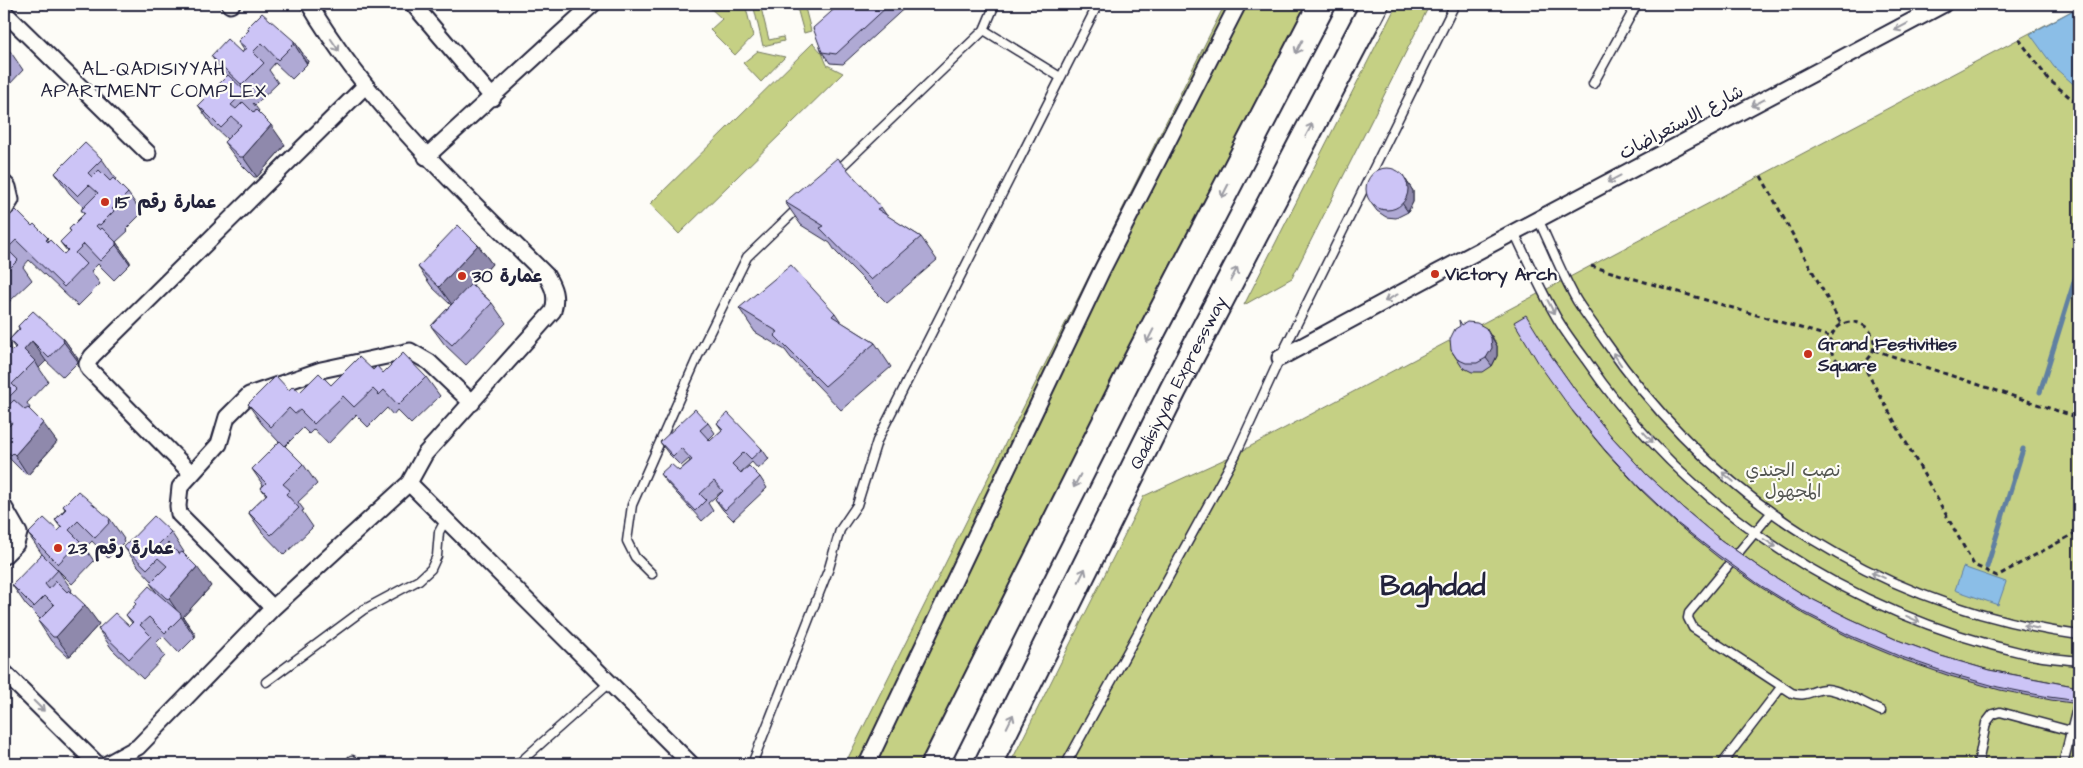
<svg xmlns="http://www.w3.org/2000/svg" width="2083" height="768" viewBox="0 0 2083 768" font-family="'Architects Daughter','Playpen Sans Arabic',sans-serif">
<rect width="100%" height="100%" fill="#fdfcf7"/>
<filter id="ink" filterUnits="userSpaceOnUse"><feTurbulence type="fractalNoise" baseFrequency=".02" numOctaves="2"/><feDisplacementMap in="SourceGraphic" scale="10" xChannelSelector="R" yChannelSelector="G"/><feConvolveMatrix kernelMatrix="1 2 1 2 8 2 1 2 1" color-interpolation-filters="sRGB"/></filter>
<g filter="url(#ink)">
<path fill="#c5d084" stroke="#747960" d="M706,4H745L753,36L735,55L710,30L722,19Z
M753,4H760L769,40L783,37L784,41L763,46Z
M796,4H804L811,31L804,33Z
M1225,4H1309L922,764H845Z
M1397,4H1430L1292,278L1244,305Z
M2079,7V764H1010L1144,496L1236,454Z
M813,43L822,53L827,65L843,73L679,234L650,204Z
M758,51L785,57L761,82L743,63Z"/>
<path fill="#8bbee7" stroke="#6180a2" d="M2079,7V89L2054,67L2030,34Z
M1963,567L2006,582L1998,605L1955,590Z"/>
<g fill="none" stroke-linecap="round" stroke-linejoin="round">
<path stroke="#6180a2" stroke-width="5" d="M2040,392L2079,266
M1987,567L2023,449"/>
<defs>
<path id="service" d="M984,30L1060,77
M1593,84L1637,4
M836,172L984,30L995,4
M1538,219C1551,246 1562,275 1577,301C1586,315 1596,328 1605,341C1716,503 1885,608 2079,635
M1514,232C1527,259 1539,287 1554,313C1563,330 1575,345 1586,360C1690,512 1848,613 2027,654C2044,658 2062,659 2079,661
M1738,553L1771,513
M1729,565L1689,613L1688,618L1693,628L1792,693C1808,698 1812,689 1826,689C1842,690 1867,705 1881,711
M652,574L635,557L627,541L632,505L698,356L747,257L799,207
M266,682L363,610L419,580L431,569L437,556L439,532L446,519
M352,760L354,764
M518,764L609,683
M752,764L829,568L840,530L857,505L877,441L1098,4
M1066,764L1236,454L1280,358L1455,4
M1722,764L1782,686
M1978,764L1986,723L1993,714L2000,712L2071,731
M2063,764L2078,704"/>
<path id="minor" d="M413,4L493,98
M230,5L232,4
M4,12L148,153
M426,157L593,4
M4,183L8,187L11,200L4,211
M1435,274L1944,4
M1280,358L1434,275
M192,474L89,369L87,364L92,356L365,86
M409,483L691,764
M4,507L19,533L16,544L4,556
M273,608L179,514L178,506L180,487L219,444L227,417L249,395L321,370L410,351L429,362L472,403
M4,672L97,764
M107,764L138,747L273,608L409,483L425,454L553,311C557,297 554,288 546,275C461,191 371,108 309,4
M867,764L1102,270L1238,4"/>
<g id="motorway">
<path d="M935,764L1132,370L1322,4"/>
<path id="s1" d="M988,764L1173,390L1375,4"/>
</g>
</defs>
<use href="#service" stroke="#22223b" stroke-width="11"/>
<use href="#minor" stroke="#22223b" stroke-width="19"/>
<use href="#motorway" stroke="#22223b" stroke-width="30"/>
<path stroke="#22223b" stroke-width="3" stroke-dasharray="5 4" stroke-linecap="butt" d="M2019,39L2048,79L2079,105
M1761,176L1841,324
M1591,266L1831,337
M1830 344a22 22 0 1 1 44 0a22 22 0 1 1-44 0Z
M1874,350L2079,418
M1862,363L1974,565L1997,576L2079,531"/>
<use href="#service" stroke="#fdfcf7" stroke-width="8"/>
<use href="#minor" stroke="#fdfcf7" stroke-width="15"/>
<use href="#motorway" stroke="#fdfcf7" stroke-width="26"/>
</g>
<path fill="#afa9d4" stroke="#22223b" d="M37,4H49L44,9L41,8Z
M840,4H909L843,64L830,63L822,52Z
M247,28L294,41L308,61L307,64L292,79L275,63L269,70L278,83L255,105L253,103L259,111L258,112L285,145L257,177H254L238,161L224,142L227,139L212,125L198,105L227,77L211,56L242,53L244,50L238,41L249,31Z
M4,45L10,51L23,70L8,86L9,88L4,94Z
M102,159L116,179L114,180L128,193L142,213L126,229L128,231L116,242L130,262V264L114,280L98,264L91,271L100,284L78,306L29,260L23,267L32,280L9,302L4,297V222L32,226L64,254L67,251L60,242L71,232L69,229L84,214L81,210L83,207L69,193L55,173Z
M1402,174L1413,191V202L1408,212L1396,218L1386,217L1377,211L1371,203Z
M785,202L881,207L887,216L921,237L937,260L887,303L836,252L830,243L801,225Z
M478,245L492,264L473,285L492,303L506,323L466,365L445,345L431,326L451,305L432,287L418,267Z
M739,308L835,313L841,322L875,343L891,367L841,410L791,358L785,350L755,332Z
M1462,325L1492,336L1497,346V356L1492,366L1483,372H1472L1462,367L1451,350Z
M18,326L64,339L78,359L77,360L78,362L63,377L46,361L39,368L48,381L27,403L30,408L29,409L57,442L28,475L27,473L25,474L10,459L4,451V343L12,351L15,348L9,340L19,329Z
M1554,360L1581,398L1612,437L1646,474L1683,508L1721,540L1762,569L1804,595L1849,618L1895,639L1941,656L1989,670L2079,687V704L2051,700L2000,690L1950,676L1901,659L1853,639L1806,615L1762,588L1719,558L1679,526L1641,490L1606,452L1573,412Z
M373,370L383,373L426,377L440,396L411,424L397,410L393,415L387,408L368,427L356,415L328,444L314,429L309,434L303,428L285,446L303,464L317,484L298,502L304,510L302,511L313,527L284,555L262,532L248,512L266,495L261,488L263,485L252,469L279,442L262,424L248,404L289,390L300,392L331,385Z
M708,423L715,433L708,440L710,441L722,430L717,423L762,449L769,459L758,469L752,462L740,473L760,477L767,488L733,520L723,510L715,499L722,493L721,492L708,503L713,511L702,521L668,484L660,474L679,471L690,461L689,459L681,466L668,453L660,442Z
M63,506L110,519L124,539L123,540L124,542L108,558L92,541L85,548L94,561L72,584L42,554L28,534L58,531L61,528L55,520L65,509Z
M171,532L184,552L183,553L211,586L183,617L195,634V637L179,653L163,636L156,643L165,656L143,679L112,649L98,629L129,626L132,623L126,615L136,604L134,602L157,593L150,583L152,581L138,566L124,547Z
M58,570L72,590L71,591L99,624L70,656H67L51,641L38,621L40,619L26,605L12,585Z"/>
<path fill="#8f89ac" stroke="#22223b" d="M41,4H49L44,9Z
M294,41L308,61L307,64L294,44Z
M271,125L285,145L257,177L243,157Z
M1402,174L1413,191V202L1408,212L1402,203Z
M116,242L130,262V264L116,245Z
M478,245L492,264L453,306L439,287Z
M1486,328L1497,346V356L1492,366L1486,358Z
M64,339L78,359L77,360L63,341Z
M32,341L46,361L39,368L35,361L24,350Z
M43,423L57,442L28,475L15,455Z
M197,567L211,586L183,617L195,634V637L169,599Z
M85,605L99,624L70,656L56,637Z"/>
<path fill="#ccc4f6" stroke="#22223b" d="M840,4H890L836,54L822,52L813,28Z
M262,13L294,41V44L278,60L262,43L253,52L264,63L242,85L211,56L227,39L242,53L246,48L238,41L249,30L247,28Z
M4,45L10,51L4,57Z
M228,75L245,91L231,105L236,109L243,102L254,113L256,110L271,125L243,157H240L224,142L241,125L232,117L221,128L198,105Z
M85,143L102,159L88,173L92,177L99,170L110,181L113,178L128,193L112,209L114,211L100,225L98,224L96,226L100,230L102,228L116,242V245L100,261L84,244L75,253L86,264L64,287L16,240L7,249L18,260L4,274V222L16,210L32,226L34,224L48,238L46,240L48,242L50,240L64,254L68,250L60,242L71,231L69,229L85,213L81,210L98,193L89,185L78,196L55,173Z
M837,158L881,207L877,209L921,237L871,280L820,228L824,226L785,202Z
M1366 189a21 21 0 1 1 42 0a21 21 0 1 1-42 0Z
M458,225L478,245L439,287L418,267Z
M791,265L835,313L832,316L875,343L825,386L774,335L778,332L739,308Z
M471,284L492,303L452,345L431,326Z
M33,311L64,339L63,341L64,342L49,358L32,341L24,350L35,361L12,384L17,389L4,402V343L12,351L16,347L9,340L20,329L18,326Z
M1526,315L1552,357L1581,398L1612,437L1646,474L1683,508L1721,540L1762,569L1804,595L1849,618L1895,639L1941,656L1989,670L2079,687V701L2049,697L1998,687L1948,673L1899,656L1851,636L1804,612L1760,585L1718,555L1677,523L1639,487L1604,449L1571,409L1541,367L1514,322Z
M1459,320L1462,325L1467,322L1477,323L1486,328L1491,338L1492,348L1486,358L1477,363H1466L1457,359L1451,350L1450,339L1455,329L1460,326Z
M403,353L426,377L398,405L384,390L379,395L373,389L354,407L343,396L314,424L300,410L295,414L289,408L271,427L248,404L276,376L289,390L293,386L300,392L319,373L331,385L359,357L373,370L377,366L383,373Z
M14,400L25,410L28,408L43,423L15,455L13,453L11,455L4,447V431L12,423L4,414V404L7,407Z
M695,409L708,423L700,430L710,441L723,429L717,423L728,413L762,449L751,459L744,452L732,464L741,473L749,466L760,477L725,510L715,499L723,491L714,481L700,494L706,500L695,511L660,474L671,464L679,471L692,460L681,448L673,456L660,442Z
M280,441L303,464L283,484L290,490L286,494L299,508L271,535L248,512L267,494L261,488L266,483L252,469Z
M78,491L110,519L109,521L110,522L95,538L78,521L69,530L80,541L58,564L28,534L44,518L58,531L62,527L55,520L66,509L63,506Z
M154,516L171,532L157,546L161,551L168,543L179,554L182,552L197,567L169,599L166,598L150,583L167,566L158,558L147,569L124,547Z
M42,554L58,570L45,584L49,589L56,581L67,592L69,590L85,605L56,637H53L38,621L54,605L45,596L34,607L12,585Z
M149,586L181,614V617L165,633L149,617L140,625L151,636L129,659L98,629L115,613L129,626L133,622L126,615L136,604L134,602Z"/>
<defs><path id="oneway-shaft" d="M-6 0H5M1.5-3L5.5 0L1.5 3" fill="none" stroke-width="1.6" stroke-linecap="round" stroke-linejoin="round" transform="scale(1.25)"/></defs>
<g stroke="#9a9aa2">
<use href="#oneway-shaft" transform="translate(1901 27) rotate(152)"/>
<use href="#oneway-shaft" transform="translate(335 45) rotate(56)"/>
<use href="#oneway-shaft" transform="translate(1299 47) rotate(117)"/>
<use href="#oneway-shaft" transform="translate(1758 103) rotate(152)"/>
<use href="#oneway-shaft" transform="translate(1309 130) rotate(-62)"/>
<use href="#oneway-shaft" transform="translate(1614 179) rotate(152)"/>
<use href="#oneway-shaft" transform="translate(1225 191) rotate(117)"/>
<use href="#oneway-shaft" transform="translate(1234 274) rotate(-62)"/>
<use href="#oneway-shaft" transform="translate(1391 298) rotate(152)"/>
<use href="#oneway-shaft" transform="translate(1551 307) rotate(63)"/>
<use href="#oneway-shaft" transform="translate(1150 336) rotate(117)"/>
<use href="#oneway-shaft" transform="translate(1617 359) rotate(-124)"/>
<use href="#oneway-shaft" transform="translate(1648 437) rotate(48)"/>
<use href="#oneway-shaft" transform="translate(1728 477) rotate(-140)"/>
<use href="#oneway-shaft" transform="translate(1077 481) rotate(117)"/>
<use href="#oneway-shaft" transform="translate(1770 543) rotate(32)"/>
<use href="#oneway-shaft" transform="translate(1082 575) rotate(-64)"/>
<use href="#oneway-shaft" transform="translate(1878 575) rotate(-156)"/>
<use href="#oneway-shaft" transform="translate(1913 619) rotate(24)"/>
<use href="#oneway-shaft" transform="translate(2031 627) rotate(-167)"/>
<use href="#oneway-shaft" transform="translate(39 706) rotate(45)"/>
<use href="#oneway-shaft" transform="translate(1010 721) rotate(-64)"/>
</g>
</g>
<g fill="#c8321e" stroke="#fdfcf7" stroke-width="2">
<circle cx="105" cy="202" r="5"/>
<circle cx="1435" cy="274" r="5"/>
<circle cx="462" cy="276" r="5"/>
<circle cx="1808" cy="354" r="5"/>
<circle cx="58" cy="548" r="5"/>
</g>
<g text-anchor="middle" stroke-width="4.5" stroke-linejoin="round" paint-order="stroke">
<g font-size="18" fill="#22223b" stroke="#fdfcf7">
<text transform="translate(1681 122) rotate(-28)" y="6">شارع الاستعراضات</text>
<text dy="6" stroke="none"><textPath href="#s1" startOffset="426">Qadisiyyah Expressway</textPath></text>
</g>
<g font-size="18" font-weight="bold" fill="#22223b" stroke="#fdfcf7" text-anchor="start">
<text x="115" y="208">عمارة رقم 15</text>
<text x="1445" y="280">Victory Arch</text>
<text x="472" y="282">عمارة 30</text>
<text x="1818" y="350">Grand Festivities<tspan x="1818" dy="21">Square</tspan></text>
<text x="68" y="554">عمارة رقم 23</text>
</g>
<g font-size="18" fill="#535651" stroke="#fdfcf7">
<text x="1793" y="476">نصب الجندي<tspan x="1793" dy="21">المجهول</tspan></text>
</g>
<g font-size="19" letter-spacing="1" fill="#22223b" stroke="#fdfcf7">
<text x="154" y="75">AL-QADISIYYAH<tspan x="154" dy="22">APARTMENT COMPLEX</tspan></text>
</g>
<g font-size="28" font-weight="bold" fill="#22223b" stroke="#fdfcf7">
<text x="1433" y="595">Baghdad</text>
</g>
</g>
<rect width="2083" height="768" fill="none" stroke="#fdfcf7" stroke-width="20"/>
<rect x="10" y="10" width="2063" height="748" fill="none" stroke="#22223b" stroke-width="2" filter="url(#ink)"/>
</svg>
